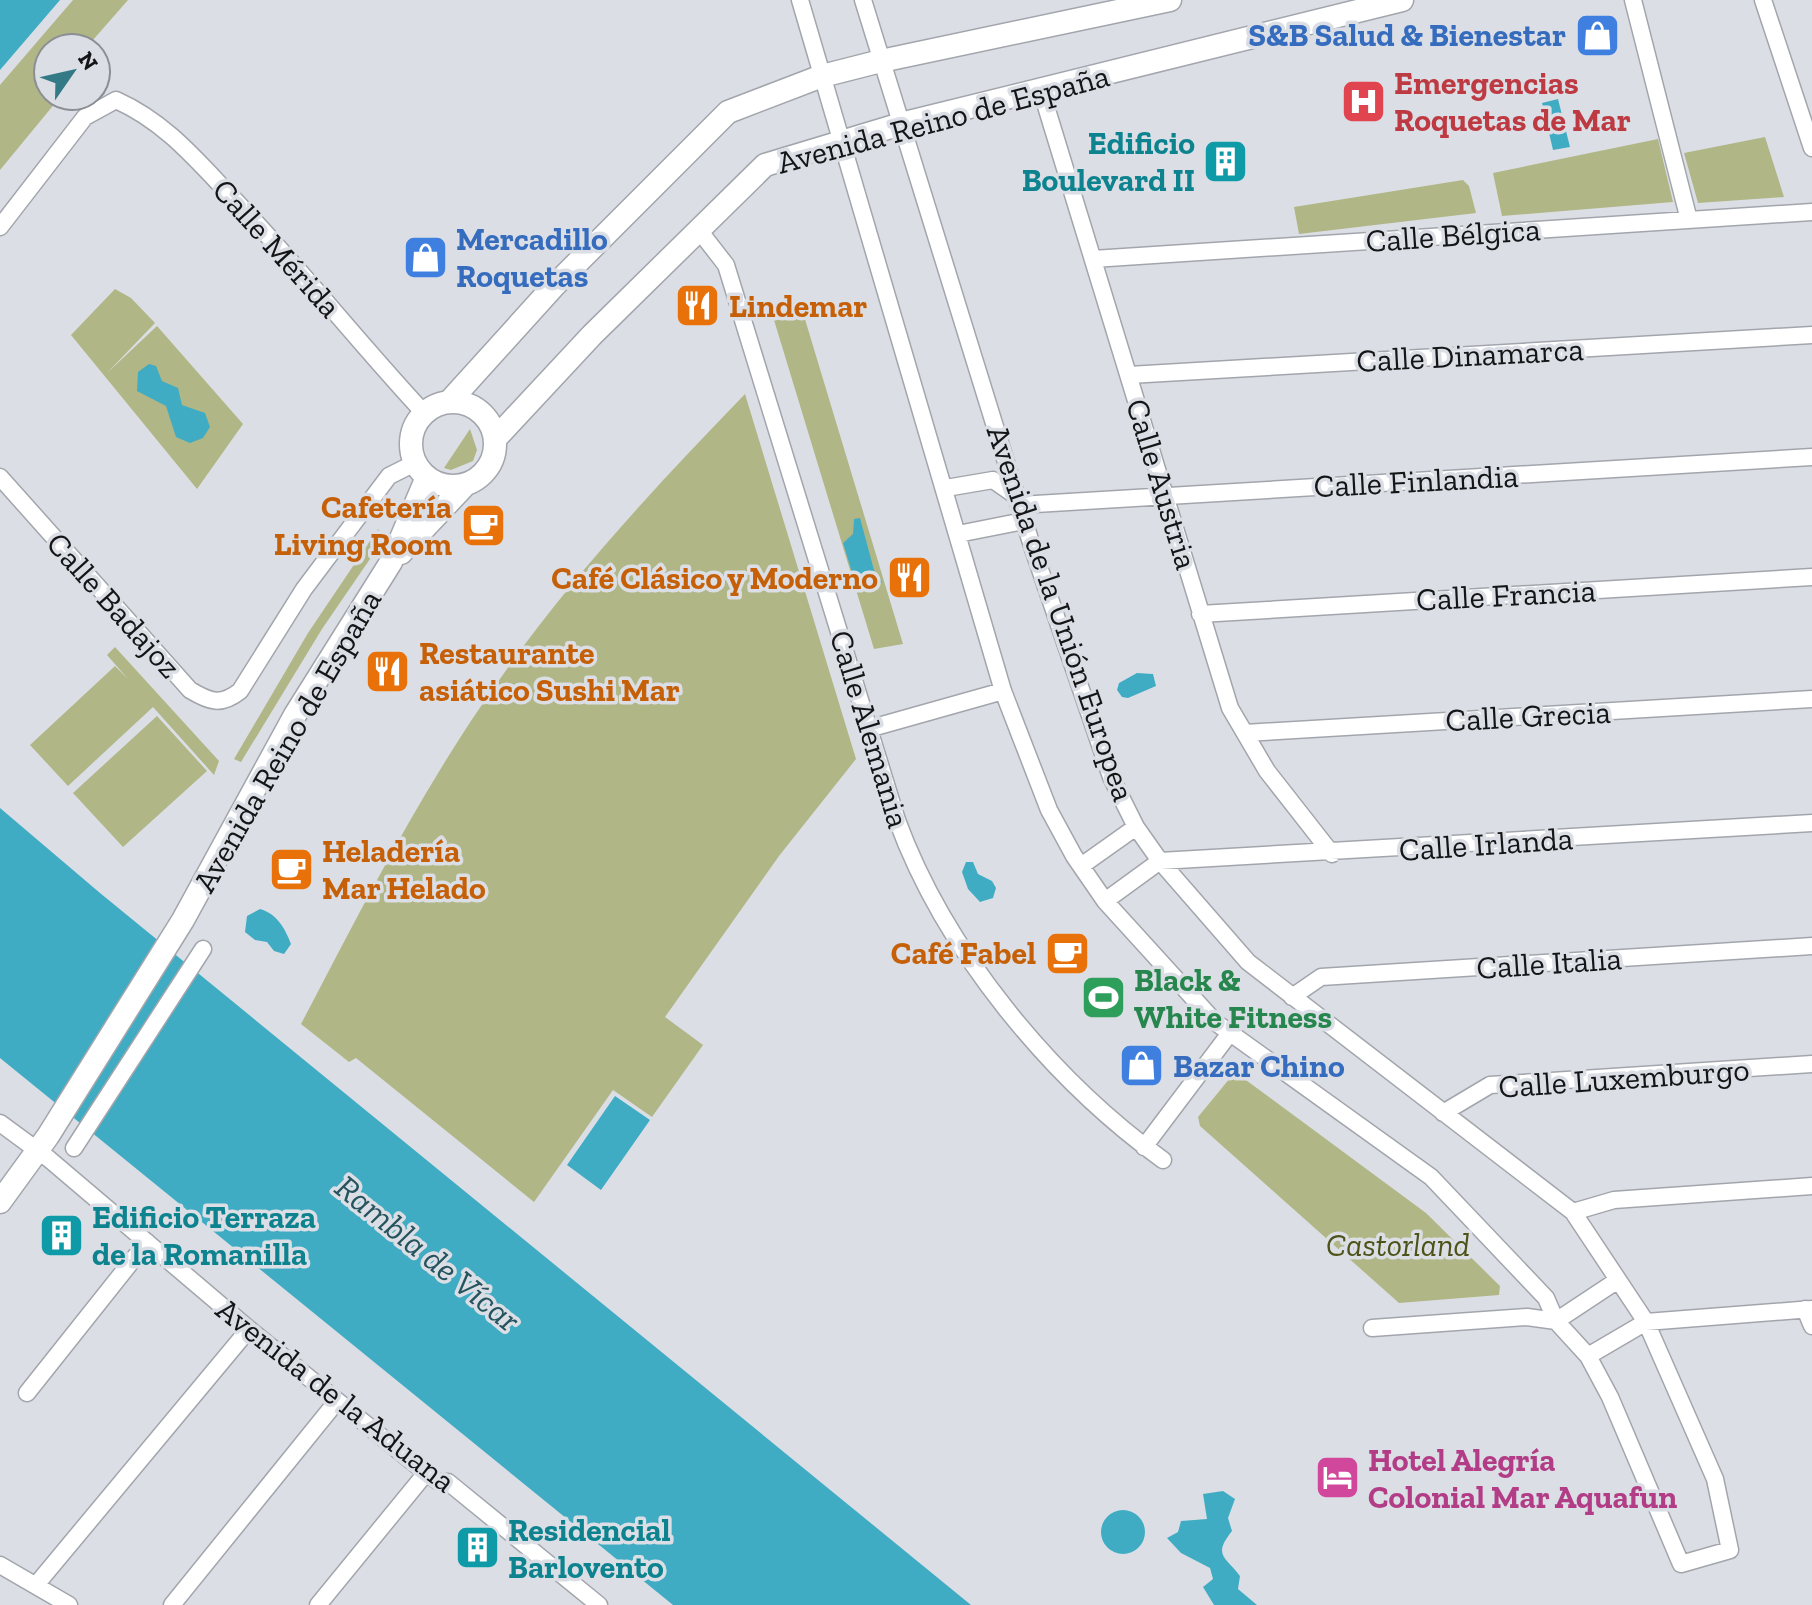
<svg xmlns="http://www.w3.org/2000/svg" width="1812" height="1605" viewBox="0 0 1812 1605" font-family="'Zilla Slab',serif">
<rect width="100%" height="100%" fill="#dbdfe5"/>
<path fill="#b0b685" d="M73,0H128L86,48H48V96H61L0,170V85Z
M1765,137L1784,197L1698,203L1684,153Z
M1658,139L1673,202L1502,216L1493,173Z
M1463,180L1469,186L1476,213L1299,234L1294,207Z
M115,289L131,298L155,323L107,373L157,326L243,424L197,489L71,335Z
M804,316L903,644L874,649L774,320Z
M745,394L856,759L779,856L665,1017L703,1045L652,1117L613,1090L534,1202L356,1058L349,1062L301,1024C362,908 421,790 497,683C570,578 657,485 745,394Z
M470,429L477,450L473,461L451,470L444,468Z
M378,529L385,537L322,629L241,762L234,759L308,633Z
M115,647L219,761L214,775L153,707L68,786L30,745L115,666L128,679L107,655Z
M157,716L207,771L123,847L73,793Z
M1235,1072L1426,1213L1500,1286L1499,1295L1399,1303L1200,1126L1198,1117Z"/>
<path fill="#40acc4" d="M0,0H60L0,70Z
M1558,99L1570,147L1553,150L1542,103Z
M149,364L156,366L162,381L178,388L182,405L205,413L210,427L203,438L190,443L176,437L166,406L137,391L138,372Z
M860,518L874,570L882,582L876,587L869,582H855L843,543L853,534L854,519Z
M1137,673L1153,674L1156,686L1128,698L1122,697L1117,690L1119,683Z
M0,808L100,893L971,1605H673L0,1058Z
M966,862H973L978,874L992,881L996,888L993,898L980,902L968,889L962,872Z
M260,909C277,914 285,928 291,944L284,954L274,951L267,942L255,940L245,932L247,916Z
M615,1096L650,1120L601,1190L567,1165Z
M1223,1491L1235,1499L1228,1518L1232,1531C1212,1556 1226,1557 1240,1576L1238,1589L1257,1605H1214L1203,1587L1213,1579L1210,1568L1181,1553L1167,1538L1178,1532L1181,1521L1207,1519L1203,1494Z
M1101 1532a22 22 0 1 1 44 0a22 22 0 1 1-44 0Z"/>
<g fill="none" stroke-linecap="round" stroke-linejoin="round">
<defs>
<path id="street" d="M800,0L1003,691L1049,810L1074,856L1105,901L1215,1022L1431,1177L1546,1298L1556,1321L1588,1356L1610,1397L1681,1564L1730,1550L1715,1479L1646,1322L1573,1212L1248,962L1160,861L1136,827L1111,777L1032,546L863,0
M1633,0L1689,220
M1763,0L1812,148
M1041,90L1230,708L1267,771L1332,854
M0,227L85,117L116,100C163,121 193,156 228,193C296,263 357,341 424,413
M698,229L726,265L897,820C945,951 1051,1079 1163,1160
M1093,259L1812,212
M1129,375L1812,335
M0,477L190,690C210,702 221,706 240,691L304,589L389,476L415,463
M946,488L993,480L1016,496
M1019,505L1812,457
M958,534L1024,521
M1200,614L1812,577
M868,729L1003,691
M1245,733L1812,699
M1081,866L1136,827
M1105,901L1160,861L1812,823
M1292,997L1321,977L1812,946
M1443,1113L1490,1085L1812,1064
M0,1123L49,1159L249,1329L426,1473L439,1482H448L599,1605
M1144,1147L1230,1033
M74,1148L203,949
M1573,1212L1614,1200L1812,1186
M1805,1309L1812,1326
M1372,1328L1527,1317L1556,1321L1618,1280
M1588,1356L1646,1322L1812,1309
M27,1393L147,1242
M0,1565L69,1605
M36,1585L249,1329
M172,1605L337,1401
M318,1605L426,1473"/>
<path id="secondary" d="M449,402L553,287L728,112L822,76L881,61L1170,0
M411 444a42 42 0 1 1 84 0a42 42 0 1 1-84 0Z
M495,439L592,335L765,165L901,124L1402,0
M401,553L466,484
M0,1202L48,1136L183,920L295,715L391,562L427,477"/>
</defs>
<use href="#street" stroke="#a2a6ac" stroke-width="19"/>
<use href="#secondary" stroke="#a2a6ac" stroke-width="25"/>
<use href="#street" stroke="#fff" stroke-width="16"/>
<use href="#secondary" stroke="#fff" stroke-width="22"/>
</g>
<defs>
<symbol id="shop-square" viewBox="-11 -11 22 22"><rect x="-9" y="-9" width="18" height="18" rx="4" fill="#3f7fe0" stroke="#dbdfe5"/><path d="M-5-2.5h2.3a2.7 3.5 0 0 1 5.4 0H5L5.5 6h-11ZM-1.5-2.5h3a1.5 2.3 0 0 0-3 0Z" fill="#fff"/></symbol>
<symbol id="hospital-square" viewBox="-11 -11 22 22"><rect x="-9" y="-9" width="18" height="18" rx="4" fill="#e0444e" stroke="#dbdfe5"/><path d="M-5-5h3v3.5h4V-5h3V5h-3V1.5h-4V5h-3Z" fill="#fff"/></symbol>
<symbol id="building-square" viewBox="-11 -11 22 22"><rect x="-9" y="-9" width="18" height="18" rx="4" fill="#0f9aa8" stroke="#dbdfe5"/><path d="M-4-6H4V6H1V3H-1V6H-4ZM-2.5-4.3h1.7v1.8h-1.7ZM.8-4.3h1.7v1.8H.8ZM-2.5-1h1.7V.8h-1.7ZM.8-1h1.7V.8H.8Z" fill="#fff"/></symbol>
<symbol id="restaurant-square" viewBox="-11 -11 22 22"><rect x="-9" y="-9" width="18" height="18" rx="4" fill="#e8710a" stroke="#dbdfe5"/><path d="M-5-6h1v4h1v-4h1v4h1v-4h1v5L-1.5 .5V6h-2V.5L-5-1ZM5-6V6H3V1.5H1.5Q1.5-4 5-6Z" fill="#fff"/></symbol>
<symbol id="cafe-square" viewBox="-11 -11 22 22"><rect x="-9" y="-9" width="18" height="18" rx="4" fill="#e8710a" stroke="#dbdfe5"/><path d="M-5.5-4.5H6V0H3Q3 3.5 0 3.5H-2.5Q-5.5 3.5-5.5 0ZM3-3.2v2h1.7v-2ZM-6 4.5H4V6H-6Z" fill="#fff"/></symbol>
<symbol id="stadium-square" viewBox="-11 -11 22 22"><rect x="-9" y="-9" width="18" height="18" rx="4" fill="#2e9e5b" stroke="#dbdfe5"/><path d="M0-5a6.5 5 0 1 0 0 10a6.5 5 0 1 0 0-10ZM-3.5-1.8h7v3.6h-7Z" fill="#fff"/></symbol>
<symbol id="hotel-square" viewBox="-11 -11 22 22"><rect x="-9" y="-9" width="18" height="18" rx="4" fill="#d1479c" stroke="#dbdfe5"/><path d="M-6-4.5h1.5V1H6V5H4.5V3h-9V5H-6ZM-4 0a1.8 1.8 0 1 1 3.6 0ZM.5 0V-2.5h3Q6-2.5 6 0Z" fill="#fff"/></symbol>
</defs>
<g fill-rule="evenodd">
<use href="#shop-square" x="1572" y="10" width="51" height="51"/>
<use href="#hospital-square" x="1338" y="76" width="51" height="51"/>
<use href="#building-square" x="1200" y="136" width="51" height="51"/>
<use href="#shop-square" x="400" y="232" width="51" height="51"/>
<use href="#restaurant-square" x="672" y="280" width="51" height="51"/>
<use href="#cafe-square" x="458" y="500" width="51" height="51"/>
<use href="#restaurant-square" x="884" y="552" width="51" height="51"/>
<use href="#restaurant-square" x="362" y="646" width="51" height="51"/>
<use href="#cafe-square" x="266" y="844" width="51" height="51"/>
<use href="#cafe-square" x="1042" y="928" width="51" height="51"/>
<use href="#stadium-square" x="1078" y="972" width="51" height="51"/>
<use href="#shop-square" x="1116" y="1040" width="51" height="51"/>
<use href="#building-square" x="36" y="1210" width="51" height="51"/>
<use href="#hotel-square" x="1312" y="1452" width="51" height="51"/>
<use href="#building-square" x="452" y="1522" width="51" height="51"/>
</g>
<g text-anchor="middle" stroke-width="7" stroke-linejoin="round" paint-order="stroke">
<g font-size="32" font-weight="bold" fill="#366cbe" stroke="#dbdfe5" text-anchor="start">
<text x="1566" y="46" text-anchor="end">S&amp;B Salud &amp; Bienestar</text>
<text x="456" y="250">Mercadillo<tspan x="456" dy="37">Roquetas</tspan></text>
<text x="1173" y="1077">Bazar Chino</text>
</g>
<g font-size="32" font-weight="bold" fill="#be3a42" stroke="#dbdfe5" text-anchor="start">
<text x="1394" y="94">Emergencias<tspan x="1394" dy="37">Roquetas de Mar</tspan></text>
</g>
<g font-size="32" fill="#141517" stroke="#dbdfe5">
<text transform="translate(943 119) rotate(-15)" y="11">Avenida Reino de España</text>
<text transform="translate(1453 235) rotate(-4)" y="11">Calle Bélgica</text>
<text transform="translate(277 248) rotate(48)" y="11">Calle Mérida</text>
<text transform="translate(1470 355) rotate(-3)" y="11">Calle Dinamarca</text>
<text transform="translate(1416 481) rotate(-3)" y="11">Calle Finlandia</text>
<text transform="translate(1162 484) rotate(73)" y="11">Calle Austria</text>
<text transform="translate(1506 595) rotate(-3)" y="11">Calle Francia</text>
<text transform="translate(114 605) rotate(48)" y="11">Calle Badajoz</text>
<text transform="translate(1061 613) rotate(71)" y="11">Avenida de la Unión Europea</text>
<text transform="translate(1528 716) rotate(-3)" y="11">Calle Grecia</text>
<text transform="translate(870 729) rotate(73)" y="11">Calle Alemania</text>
<text transform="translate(287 741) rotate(-60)" y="11">Avenida Reino de España</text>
<text transform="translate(1486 844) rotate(-4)" y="11">Calle Irlanda</text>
<text transform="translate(1549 963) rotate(-4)" y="11">Calle Italia</text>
<text transform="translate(1624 1078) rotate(-4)" y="11">Calle Luxemburgo</text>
<text transform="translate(336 1395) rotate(38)" y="11">Avenida de la Aduana</text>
</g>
<g font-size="32" font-weight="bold" fill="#0d838f" stroke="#dbdfe5" text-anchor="start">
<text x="1195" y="154" text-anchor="end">Edificio<tspan x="1195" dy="37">Boulevard II</tspan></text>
<text x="92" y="1228">Edificio Terraza<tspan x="92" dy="37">de la Romanilla</tspan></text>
<text x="508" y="1541">Residencial<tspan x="508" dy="37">Barlovento</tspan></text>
</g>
<g font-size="32" font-weight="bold" fill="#c56008" stroke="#dbdfe5" text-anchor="start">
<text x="729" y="317">Lindemar</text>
<text x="452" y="518" text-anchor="end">Cafetería<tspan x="452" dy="37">Living Room</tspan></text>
<text x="878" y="589" text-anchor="end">Café Clásico y Moderno</text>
<text x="419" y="664">Restaurante<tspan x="419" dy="37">asiático Sushi Mar</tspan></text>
<text x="322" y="862">Heladería<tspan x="322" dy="37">Mar Helado</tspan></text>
<text x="1036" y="964" text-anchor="end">Café Fabel</text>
</g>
<g font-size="32" font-weight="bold" fill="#27864d" stroke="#dbdfe5" text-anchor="start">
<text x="1134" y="991">Black &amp;<tspan x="1134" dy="37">White Fitness</tspan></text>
</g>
<g font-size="32" font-style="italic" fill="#4d5218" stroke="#dbdfe5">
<text x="1398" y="1256">Castorland</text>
</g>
<g font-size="32" font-weight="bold" fill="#b23c85" stroke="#dbdfe5" text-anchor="start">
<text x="1368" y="1471">Hotel Alegría<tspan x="1368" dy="37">Colonial Mar Aquafun</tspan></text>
</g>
<g font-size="34" font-style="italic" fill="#25535e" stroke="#dbdfe5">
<text transform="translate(428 1253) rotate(39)" y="12">Rambla de Vícar</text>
</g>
</g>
<g transform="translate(72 72) rotate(56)"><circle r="38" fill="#dbdfe5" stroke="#8b8e93" stroke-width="2"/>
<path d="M0-6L14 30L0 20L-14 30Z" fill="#337986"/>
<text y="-12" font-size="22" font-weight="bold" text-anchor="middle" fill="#141517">N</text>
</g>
</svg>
